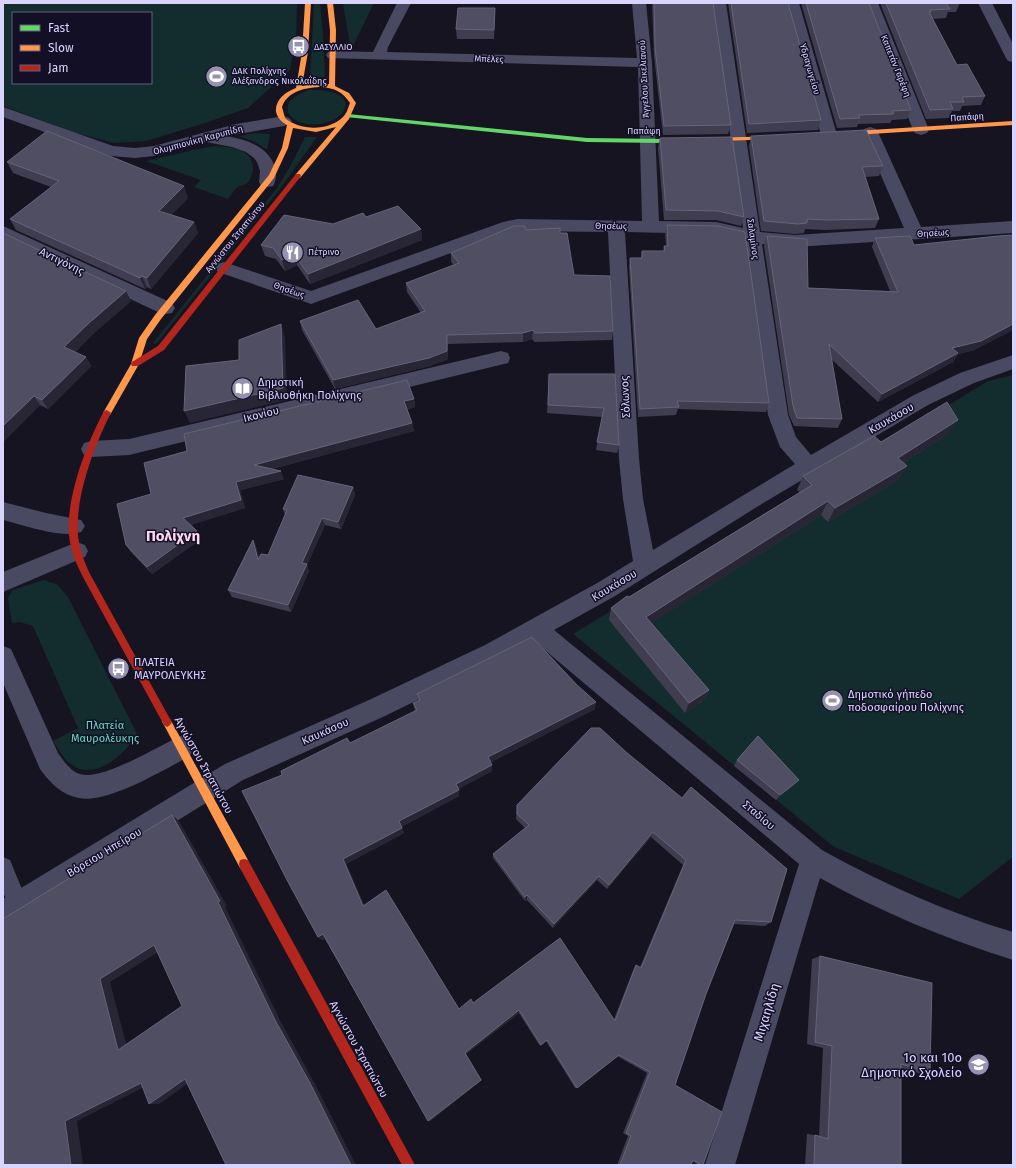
<svg xmlns="http://www.w3.org/2000/svg" width="1016" height="1168" viewBox="0 0 1016 1168" font-family="'Fira Sans',sans-serif">
<rect width="100%" height="100%" fill="#161421"/>
<path fill="#132c2d" fill-rule="evenodd" d="M3,3H297L296,38L290,70L248,108L205,123L146,141L114,143L69,131L3,106ZM13,13H151V83H13Z
M314,3H320L323,34L325,77L310,78Z
M343,3H374L353,46L350,45Z
M309,90C320,89 355,92 343,112C333,127 297,130 288,112C285,99 299,94 309,90Z
M255,133L270,134L267,150L255,142L239,136Z
M305,137H317L280,189L156,344L153,343L277,188L291,165Z
M214,146C231,147 254,148 253,170C252,175 250,181 246,184C244,186 240,185 238,187C234,190 231,195 228,199L194,187L201,180L146,161L194,150Z
M1013,375V857L959,899L834,847L573,634L988,381Z
M44,580L58,585L68,597L137,734C126,752 100,779 75,767C65,762 59,750 53,741L78,728L33,626L20,622L12,623L8,598L12,590Z"/>
<g fill="none" stroke-linecap="round" stroke-linejoin="round">
<path fill="#4a4962" fill-rule="evenodd" d="M3,857L10,860L28,904L25,911L18,914L11,911L3,892Z"/>
<path fill="#4a4962" fill-rule="evenodd" d="M397,3H411L388,47L387,52L637,58L632,3H646L652,63L659,221L716,222L743,228L712,3H726L760,232L795,235L904,228L862,132L864,129L870,127L876,129L878,132L921,227L1013,221V233L795,247L762,244L788,415L796,437L811,455L914,395L960,373L1013,355V369L974,383L928,405L760,505L615,596L554,630L822,850C883,884 946,912 1013,932V960C946,939 881,912 820,878L735,1165H705L799,864L534,641L501,659L385,716L243,780L12,923L3,927V899L225,764L369,700L485,645L599,582L633,561L623,499L619,459L608,232L518,231L506,233L311,304L218,272L215,268L218,264L224,262L311,291L503,222L518,219L642,221L638,67L328,58L326,55L328,52L333,51L373,52ZM625,232L716,234L744,240L768,415L780,447L795,464L653,550L643,499L639,459Z
M785,3H799L837,135L835,138L829,140L823,138L821,135Z
M864,3H878L929,130L927,133L921,135L915,133L913,130Z
M978,3H992L1013,44V62L1008,61L1006,58Z
M3,107L113,146L135,148L154,146L236,124L284,116L289,118L292,121L289,124L284,126L227,136C247,140 268,146 275,167C277,173 276,181 273,186L267,187L261,186L259,182L260,171L257,162L254,158L246,152L232,147L206,142L154,156L135,158L111,156L3,117Z
M3,226L172,303L175,308L172,313L166,314L160,313L3,239Z
M501,351L508,353L510,358L508,363L129,455L91,457L84,455L81,449L84,443L91,441L129,439Z
M3,502L46,513L81,520L85,526L81,532C61,539 24,525 3,520Z
M77,542L85,545L88,551L85,557L3,592V572Z
M3,646L11,649L58,753C63,760 69,769 77,773C99,784 159,745 181,736L190,740L193,748L190,756C163,770 108,804 79,798C62,795 50,783 40,769L3,683Z"/>
<path fill="#63d668" fill-rule="evenodd" d="M348,114L587,138L663,139L666,141L663,143L587,142L346,117V115Z"/>
<path fill="#ff974d" fill-rule="evenodd" d="M305,3H311L308,52L302,86L316,83L329,84L330,30L327,3H333L336,30L335,86L349,93L356,103L349,119L300,178H298L295,176L296,174L336,127L316,132L293,128L288,148L274,178L161,319L147,339L139,364L110,415H104L103,413L131,364L139,338L155,315L269,175L282,148L287,125C266,113 278,94 296,88L302,52ZM322,87C334,88 343,92 350,103C348,108 347,113 343,117C329,131 300,131 285,118L282,107C287,91 307,87 322,87Z
M1013,121V125L839,136L836,134L839,132Z
M780,136L782,137V139L663,143L660,141L663,139Z
M167,717L170,719L248,860L249,864L248,868L244,869L240,868L164,725L162,722L164,719Z"/>
<path fill="#b3261e" fill-rule="evenodd" d="M296,174H300L301,176L164,350L138,366H132L131,364L132,362L158,346Z
M107,410L111,413C94,446 72,504 79,542C81,553 85,564 90,574L170,719L172,722L170,725L167,727L164,725L84,579C78,567 72,555 70,542C63,504 86,445 104,411Z
M244,859L248,860L415,1165H402L240,868L239,864L240,860Z"/>
</g>
<path fill="#403d50" d="M652,3H713L731,125L728,134L663,135L654,56Z
M728,3H788L821,120L818,130L747,133Z
M801,3H869L911,110L907,119L892,120L890,123L858,124L857,127L837,128Z
M880,3H960L956,12H948L946,18L933,19L957,65L985,96L981,105L962,106L960,111H952L949,118L926,119Z
M495,18L494,39H457L456,29Z
M751,136L883,166L879,176L865,177L879,219L875,228L826,230L805,229L804,233L795,234L761,231L749,146Z
M660,138L744,217L741,226L716,220H664L658,148Z
M7,162L188,198L171,215L194,222L198,233L151,289L147,287L145,289L16,230L10,219L51,187L13,173Z
M366,217L421,229L422,240L310,284L297,265L285,271L276,259L265,256L261,245L333,224Z
M667,225L769,403L766,412L678,409L676,415L638,417L629,267L630,258H641L642,251H663L664,246H666L665,234Z
M526,230L560,233L574,275L613,331L612,340L535,342L532,339L523,342L448,344V359L430,366L335,389L302,330L300,321L376,329L421,313L407,292L406,283L454,265L451,262V253Z
M3,233L131,301L94,333L75,352L86,357L91,366L48,409L40,405L3,442Z
M767,236L808,288L890,291L872,247L875,238L914,245L975,350L958,354L953,362L878,402L831,359L842,419L838,428L794,426L789,415L764,246Z
M549,374H615L619,445L617,453L596,450L602,417L547,413Z
M414,399L415,407L407,409L412,423L414,431L272,469L284,479L240,490L245,508L190,525L197,531L201,539L152,574L131,552L126,545L151,494Z
M948,434L903,463L907,466L898,480L828,522L821,515L651,623L709,690L704,700L685,713L609,620L611,608L800,492L797,490L803,476L881,442Z
M353,487L355,495L341,529L325,525L307,565L309,571L291,612L232,597L228,590L253,540L256,547L259,558L268,555L285,515L283,509Z
M417,694L595,709L491,762L492,771L458,789L459,796L401,827L404,833L346,864L364,905L459,1009L473,1003L614,1019L634,968L636,965L640,967L683,865L651,837L607,889L597,880L553,928L527,900L525,901L493,858V854L525,828L516,819L517,805L591,728L771,922L765,926L734,924L706,994L675,1085L703,1165H699L692,1161L691,1165H617L628,1136L623,1133L647,1073L617,1056L577,1088H575L546,1041L540,1046L519,1013L466,1054L482,1080L430,1121L325,939L322,940L318,937L282,775L350,743L415,711L413,703L418,701Z
M737,760L799,780L794,785L776,800L734,766Z
M820,956L930,1072L919,1073L901,1068V1165H805L807,1134L815,1135L819,1136L823,1048L807,1044L812,959Z"/>
<path fill="#282635" d="M495,8V18L494,39V30Z
M184,186L188,198L164,222L159,211Z
M194,222L198,233L151,289L147,278Z
M421,229L422,240L310,284L308,274Z
M294,254L297,265L285,271L282,260Z
M142,276L147,287L145,289L140,278Z
M126,291L131,301L94,333L70,357L64,347L89,323Z
M281,324L285,337L287,400L190,423L184,411Z
M1013,324V330L975,350L958,354L953,362L878,402L882,394L952,348Z
M533,330L532,339L523,342V333Z
M447,335L448,359L430,366L335,389L333,380Z
M86,357L91,366L48,409L42,400Z
M34,396L40,405L3,442V426Z
M414,399L415,407L406,410L404,401Z
M958,420L948,434L889,472L898,458Z
M412,423L414,431L257,473L254,465Z
M907,466L898,480L828,522L835,508Z
M281,471L284,479L240,490L245,508L188,526L183,518L236,482Z
M353,487L355,495L341,529L338,522Z
M828,501L821,515L642,629L646,617Z
M322,518L325,525L307,565L309,571L291,612L288,605L302,563Z
M197,531L201,539L152,574L147,567Z
M253,540L256,547L262,567L258,560Z
M709,690L704,700L685,713L689,703Z
M596,702L595,709L488,764V757Z
M492,765V771L457,790L456,784Z
M799,780L794,785L776,800L780,795Z
M459,790V796L401,827L399,821Z
M172,815L179,821L227,906L225,907L281,1022L315,1084L356,1165H351L275,1020Z
M402,828L404,833L346,864L366,910L363,906L343,859Z
M653,832L651,837L607,889L609,885Z
M599,876L597,880L553,928L554,924Z
M527,895V900L525,901V897Z
M323,934L327,938L322,940L318,937Z
M154,945L163,949L110,982L128,1051L118,1050L100,979Z
M519,1010V1013L466,1054L482,1080L430,1121H428L465,1053Z
M185,1079L193,1080L159,1104H149Z
M141,1083L150,1084L77,1121L83,1165H71L65,1121Z"/>
<path fill="#504e63" stroke="#66637b" fill-rule="evenodd" d="M654,3H713L731,125L664,126L655,47Z
M731,3H788L821,120L749,124Z
M806,3H869L911,110L892,111L894,114L858,115L860,118L840,119Z
M886,3H958H946L950,9L930,10L931,12H929L957,65L967,64L985,96L962,97L964,102H950L953,109L930,110Z
M458,8H495L494,30L456,29Z
M866,130L883,166L862,167L879,219L829,220L807,219V223L798,224L764,221L751,136Z
M47,131L184,186L159,211L194,222L147,278L142,276L140,278L10,219L59,181L7,162Z
M732,137L744,217L718,211L666,210L660,138Z
M398,206L421,229L308,274L294,254L282,260L273,248L261,245L284,215L333,224L363,213L366,217Z
M667,225L718,226L745,232L769,403L677,401L679,407L640,409L630,258H642V251H665L664,246H668Z
M514,226H525L526,230L560,228V233H567L574,275L610,276L613,331L535,333L533,330L523,333L447,335V351L429,358L333,380L300,321L358,300L376,329L425,311L406,283L459,263L451,253Z
M3,233L126,291L89,323L64,347L86,357L42,400L34,396L3,426Z
M1013,235V324L981,341L952,348L958,353L882,394L829,344L842,419L797,418L793,406L767,236L807,239L808,288L898,292L875,238L910,236L914,245L998,236Z
M281,324L283,388L184,411L186,366L239,360V340Z
M549,374H615L619,445L597,442L604,408L548,405Z
M407,380L414,399L404,401L412,423L254,465L281,471L236,482L241,500L183,518L197,531L147,567L126,545L117,504L151,494L144,463L187,451L184,434Z
M947,402L958,420L898,458L907,466L835,508L828,501L646,617L709,690L689,703L611,608L627,596L629,597L812,485L803,476L874,436L881,442Z
M298,475L353,487L338,522L322,518L302,563L307,564L288,605L228,590L253,540L258,560L261,554L268,555L287,510L283,509Z
M532,637L577,685L596,702L488,757L492,765L456,784L459,790L399,821L402,828L343,859L363,906L386,890L459,1009L471,999L473,1003L560,938L615,1021L636,965L641,968L686,860L653,832L609,885L599,876L554,924L527,895L525,897L493,854L529,825L517,814V805L591,728H600L626,752L682,798L691,787L787,869L771,922L735,920L706,994L675,1085L722,1112L703,1165H701L693,1160L691,1165H620L631,1136L626,1133L650,1072L619,1055L577,1088L547,1040L541,1045L519,1010L465,1053L481,1080L428,1121L323,934L318,937L287,880L242,791L282,775L281,771L347,738L350,743L417,710L413,703L420,700L417,694Z
M758,736L799,780L780,795L737,760Z
M172,815L220,901L218,902L275,1020L310,1083L351,1165H226L185,1079L149,1104L141,1083L65,1121L71,1165H3V919ZM154,945L182,1006L118,1050L100,979Z
M820,956L932,983L930,1072L901,1064V1165H814L815,1135L828,1139L832,1046L815,1042Z"/>
<defs>
<symbol id="bus-disc" viewBox="-11 -11 22 22"><circle r="9.5" fill="#9591b1" stroke="#130f26"/><path d="M-5-6H5V4H4V6H2V4H-2V6H-4V4H-5ZM-3.5-4V0h7V-4ZM-3.5 1.2v1.5H-2V1.2ZM2 1.2v1.5H3.5V1.2Z" fill="#fff"/></symbol>
<symbol id="stadium-disc" viewBox="-11 -11 22 22"><circle r="9.5" fill="#9591b1" stroke="#130f26"/><path d="M0-5a6.5 5 0 1 0 0 10a6.5 5 0 1 0 0-10ZM-3.5-1.8h7v3.6h-7Z" fill="#fff"/></symbol>
<symbol id="restaurant-disc" viewBox="-11 -11 22 22"><circle r="9.5" fill="#9591b1" stroke="#130f26"/><path d="M-5-6h1v4h1v-4h1v4h1v-4h1v5L-1.5 .5V6h-2V.5L-5-1ZM5-6V6H3V1.5H1.5Q1.5-4 5-6Z" fill="#fff"/></symbol>
<symbol id="library-disc" viewBox="-11 -11 22 22"><circle r="9.5" fill="#9591b1" stroke="#130f26"/><path d="M-6-4Q-3-5.5-.7-3.5V5Q-3 3-6 4ZM6-4Q3-5.5 .7-3.5V5Q3 3 6 4Z" fill="#fff"/></symbol>
<symbol id="school-disc" viewBox="-11 -11 22 22"><circle r="9.5" fill="#9591b1" stroke="#130f26"/><path d="M0-5L7-2L0 1L-7-2ZM-4 1L0 2.5L4 1V4Q0 6-4 4Z" fill="#fff"/></symbol>
</defs>
<g fill-rule="evenodd">
<use href="#bus-disc" x="286" y="34" width="25" height="25"/>
<use href="#stadium-disc" x="204" y="64" width="25" height="25"/>
<use href="#restaurant-disc" x="280" y="240" width="25" height="25"/>
<use href="#library-disc" x="230" y="376" width="25" height="25"/>
<use href="#bus-disc" x="106" y="656" width="25" height="25"/>
<use href="#stadium-disc" x="820" y="688" width="25" height="25"/>
<use href="#school-disc" x="966" y="1052" width="25" height="25"/>
</g>
<g text-anchor="middle" stroke-width="3" stroke-linejoin="round" paint-order="stroke">
<g font-size="9" fill="#d9d4ff" stroke="#130f26" text-anchor="start">
<text x="314" y="50">ΔΑΣΥΛΛΙΟ</text>
<text x="232" y="74">ΔΑΚ Πολίχνης<tspan x="232" dy="10">Αλέξανδρος Νικολαΐδης</tspan></text>
<text x="308" y="255">Πέτρινο</text>
</g>
<g font-size="9" fill="#d9d4ff" stroke="#130f26">
<text transform="translate(489 59) rotate(2)" y="3">Μπέλες</text>
<text transform="translate(896 66) rotate(68)" y="3">Καπετάν Γαρέφη</text>
<text transform="translate(810 69) rotate(74)" y="3">Υδραγωγείου</text>
<text transform="translate(644 79) rotate(-93)" y="3">Άγγελου Σικελιανού</text>
<text transform="translate(967 117) rotate(-4)" y="3">Παπάφη</text>
<text x="644" y="134">Παπάφη</text>
<text transform="translate(198 140) rotate(-15)" y="3">Ολυμπιονίκη Καρυπίδη</text>
<text transform="translate(611 226) rotate(1)" y="3">Θησέως</text>
<text transform="translate(933 233) rotate(-4)" y="3">Θησέως</text>
<text transform="translate(235 237) rotate(-51)" y="3">Αγνώστου Στρατιώτου</text>
<text transform="translate(753 239) rotate(82)" y="3">Σαλαμίνος</text>
<text transform="translate(289 290) rotate(19)" y="3">Θησέως</text>
</g>
<g font-size="11" fill="#d9d4ff" stroke="#130f26">
<text transform="translate(62 261) rotate(26)" y="4">Αντιγόνης</text>
<text transform="translate(625 397) rotate(-93)" y="4">Σόλωνος</text>
<text transform="translate(261 414) rotate(-14)" y="4">Ικονίου</text>
<text transform="translate(891 418) rotate(-30)" y="4">Καυκάσου</text>
<text transform="translate(614 585) rotate(-31)" y="4">Καυκάσου</text>
<text transform="translate(325 731) rotate(-24)" y="4">Καυκάσου</text>
<text transform="translate(204 765) rotate(61)" y="4">Αγνώστου Στρατιώτου</text>
<text transform="translate(759 815) rotate(40)" y="4">Σταδίου</text>
<text transform="translate(104 852) rotate(-31)" y="4">Βόρειου Ηπείρου</text>
<text transform="translate(359 1049) rotate(61)" y="4">Αγνώστου Στρατιώτου</text>
</g>
<g font-size="11" fill="#d9d4ff" stroke="#130f26" text-anchor="start">
<text x="258" y="386">Δημοτική<tspan x="258" dy="13">Βιβλιοθήκη Πολίχνης</tspan></text>
<text x="134" y="666">ΠΛΑΤΕΙΑ<tspan x="134" dy="13">ΜΑΥΡΟΛΕΥΚΗΣ</tspan></text>
<text x="848" y="698">Δημοτικό γήπεδο<tspan x="848" dy="13">ποδοσφαίρου Πολίχνης</tspan></text>
</g>
<g font-size="11" fill="#5fe0c0" stroke="#130f26">
<text x="105" y="729">Πλατεία<tspan x="105" dy="13">Μαυρολέυκης</tspan></text>
</g>
<g font-size="13" fill="#d9d4ff" stroke="#130f26">
<text transform="translate(766 1012) rotate(-73)" y="5">Μιχαηλίδη</text>
</g>
<g font-size="13" fill="#d9d4ff" stroke="#130f26" text-anchor="end">
<text x="962" y="1062">1ο και 10ο<tspan x="962" dy="15">Δημοτικό Σχολείο</tspan></text>
</g>
<g font-size="15" font-weight="bold" fill="#ffd6f0" stroke="#130f26">
<text x="173" y="541">Πολίχνη</text>
</g>
</g>
<rect width="1016" height="1168" fill="none" stroke="#d9d4ff" stroke-width="8"/>
<rect x="12" y="12" width="140" height="72" fill="#130f26" stroke="#625e7d"/>
<rect x="20" y="25" width="20" height="6" fill="#63d668" stroke="#625e7d"/>
<text x="48" y="32" font-size="12" fill="#d9d4ff">Fast</text>
<rect x="20" y="45" width="20" height="6" fill="#ff974d" stroke="#625e7d"/>
<text x="48" y="52" font-size="12" fill="#d9d4ff">Slow</text>
<rect x="20" y="65" width="20" height="6" fill="#b3261e" stroke="#625e7d"/>
<text x="48" y="72" font-size="12" fill="#d9d4ff">Jam</text>
</svg>
